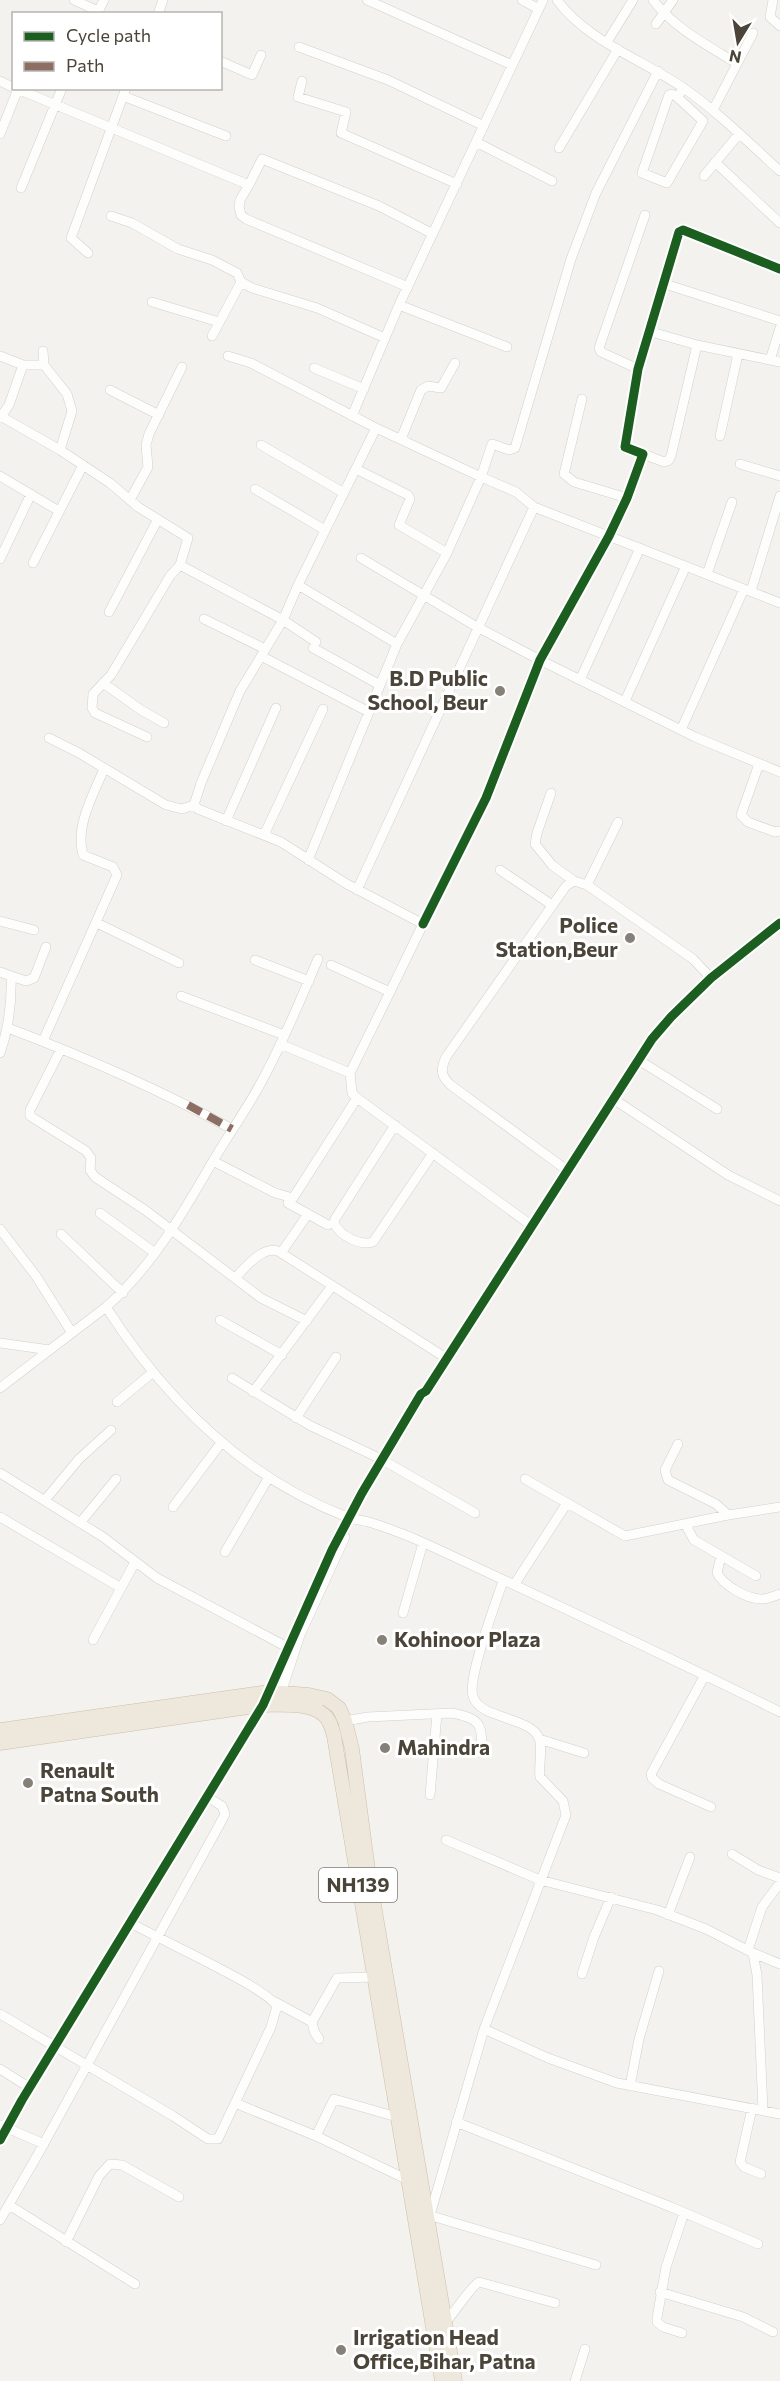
<svg xmlns="http://www.w3.org/2000/svg" width="780" height="2381" viewBox="0 0 780 2381" font-family="Commissioner,sans-serif">
<rect width="100%" height="100%" fill="#f4f2ee"/>
<g fill="none" stroke-linecap="round" stroke-linejoin="round">
<defs>
<path id="minor" d="M74,0L98,11
M367,0L512,65
M522,0L539,9
M557,0C588,42 644,60 685,89C719,113 749,143 780,171
M653,0C674,28 707,45 736,63
M773,0L770,17L780,26
M97,14L104,0
M158,14L163,0
M656,24L673,0
M607,42L633,0
M299,47L388,80L484,126
M220,61L252,75L261,55
M658,71L596,193L571,259L515,448L509,450L492,444L481,477L516,492L534,507L780,603
M0,81L14,88
M302,81L298,97L346,112L341,133L457,184
M15,88L249,185L262,159L379,206L433,234
M123,96L226,136
M677,97L672,94L669,95L642,173L667,183L703,121L677,97L684,88
M713,110L753,33
M0,134L18,89
M476,142L552,181
M559,148L618,49
M715,162L780,223
M704,176L739,134
M249,185L240,200L239,207L241,215L246,219L408,287
M21,188L62,88
M111,216L132,223L178,249L212,260L237,273L241,282L252,288L317,308L385,338
M88,253L71,238L126,88
M662,283L780,321
M152,302L219,322
M399,305L507,347
M648,331L697,345L780,362
M212,336L241,282
M43,351L44,365L67,394L72,411L60,450
M0,356L23,365H44
M228,356L251,363L376,428L298,585L397,644L447,553L481,477L376,428
M770,360L780,328
M314,368L364,389
M638,369L601,352L599,348L645,215
M110,390L159,415
M582,399L564,474L574,482L627,498
M352,416L399,305L543,0
M2,417L60,450L110,483L138,507L188,538L180,565L283,620L298,585
M0,418L9,405L23,365
M720,436L738,354
M401,439L421,390L428,386L441,388L455,363
M261,445L344,493
M643,454L664,462L668,461L671,456L697,345
M740,464L780,476
M356,469L408,495L410,499L399,525L447,553
M0,476L59,511
M255,489L325,530
M130,500L148,467L146,445L149,434L182,367
M361,558L477,627L540,660L695,737L780,772
M0,559L31,494
M33,563L83,465
M707,574L732,502
M751,591L780,496
M109,612L158,519
M204,619L265,649
M316,642L283,620L240,691L201,783L194,805L198,809L281,842L345,883L423,924L390,992L331,965
M313,648L380,685
M261,656L369,712
M580,680L640,548
M103,683L141,710L164,723
M625,701L686,566
M681,730L744,589
M147,737L95,713L92,708L93,694L111,675L170,576L180,565
M49,738L79,753L166,805L182,809L194,805
M759,764L741,815L748,822L775,832L780,831
M551,793L537,833L535,844L552,865L574,881
M226,821L276,708
M264,835L323,709
M308,860L397,644
M500,870L552,905
M587,885L618,822
M357,890L534,507
M0,921L34,930
M97,923L179,963
M423,924L486,798L540,660L609,536L627,498L643,454L625,447L638,369L679,232L683,230L780,269
M255,960L309,981
M0,972L11,976C12,1004 9,1027 0,1053
M11,976L26,981L34,978L46,947
M181,996L284,1035
M8,1028C85,1057 160,1090 232,1129
M43,1041L117,875L113,867L83,855C75,826 93,795 104,769
M280,1044L350,1073L390,992
M61,1049L30,1110V1116L86,1151L91,1158L90,1170L95,1177L145,1210L261,1298L307,1321
M637,1059L717,1109
M350,1073L352,1093L357,1098L532,1226
M612,1098L728,1175L780,1201
M395,1125L335,1219L334,1223C340,1236 360,1246 373,1242L433,1153
M213,1161L275,1193L293,1198L357,1098
M568,1171L452,1086C441,1077 440,1070 446,1057L566,886L574,881L587,885L693,959L711,978
M288,1203L328,1225
M100,1213L155,1253
M0,1229L36,1276L72,1333
M61,1234L123,1293
M281,1253L308,1214
M235,1278C245,1268 262,1246 278,1251L446,1358
M106,1307C165,1399 243,1477 347,1517C354,1520 362,1520 369,1522C391,1529 412,1537 433,1547C549,1601 665,1655 780,1712
M220,1320L282,1355
M0,1343L50,1350
M232,1378L309,1425L381,1459L475,1513
M0,1388L106,1307C152,1267 183,1213 213,1161C230,1132 250,1105 265,1075C285,1038 301,998 318,959
M253,1392L332,1286
M117,1402L152,1373
M296,1418L336,1357
M678,1444L665,1470L668,1480L716,1504L728,1515
M0,1473L103,1537L157,1578L287,1647
M525,1479L567,1503
M45,1500L79,1459L111,1430
M173,1507L221,1443
M0,1517L121,1588
M80,1523L116,1479
M685,1524L694,1540L756,1576
M225,1552L269,1477
M721,1556L717,1573C723,1585 747,1599 761,1599C768,1599 774,1596 780,1594
M514,1585L567,1503L625,1536L728,1515L780,1507
M403,1613L423,1543
M93,1640L135,1562
M705,1675L651,1774L652,1778L659,1784L711,1807
M280,1696L300,1635L345,1537
M345,1721L368,1717L451,1713C481,1718 483,1725 481,1753
M539,1739L584,1753
M430,1795L437,1714
M446,1840L540,1880L657,1910L706,1929L753,1953L757,1975L763,2110
M732,1854L758,1870L780,1878
M668,1915L690,1857
M748,1950L762,1907L780,1883
M753,1953L780,1964
M582,1974L594,1937L611,1897
M275,2002L312,2022L337,1978L377,1977
M0,2014L173,2116L208,2139H218L271,2027L277,2006C264,1986 158,1939 131,1923
M312,2022L314,2031L319,2039
M484,2029L548,2058L617,2083L780,2114
M0,2069L30,2088
M630,2086L639,2039L659,1971
M235,2103L316,2136L408,2180
M752,2108L740,2162L744,2167L761,2174
M456,2122L671,2207L758,2244
M0,2125L44,2144
M316,2136L334,2099L397,2117
M0,2140L22,2100L263,1705L332,1550L362,1493L421,1394L426,1391L652,1039L671,1017L711,978L780,923
M9,2205L135,2284
M425,2214L596,2265
M430,2215L484,2029L566,1815L563,1801L540,1777C538,1765 544,1746 538,1736C531,1724 509,1720 498,1715C488,1712 476,1707 473,1696C467,1679 496,1602 503,1581
M0,2220L37,2156L222,1820L225,1814L222,1806L207,1797
M66,2242L99,2176L110,2164L122,2165L179,2197
M660,2292L743,2317L773,2332
M444,2324C453,2315 471,2286 479,2282L555,2303
M682,2333L663,2327L657,2322V2318L666,2267L684,2213
M575,2381L585,2349"/>
<path id="highway" d="M0,1730L269,1692L309,1695L327,1699L339,1708L345,1721L352,1749L368,1870L455,2381
M0,1743L263,1705C281,1705 309,1702 324,1715C330,1720 332,1729 334,1736L442,2381"/>
</defs>
<use href="#minor" stroke="#d2d0cb" stroke-width="10"/>
<use href="#highway" stroke="#ccbfa9" stroke-width="15"/>
<use href="#minor" stroke="#fdfdfc" stroke-width="9"/>
<use href="#highway" stroke="#ede8db" stroke-width="14"/>
<path stroke="#8d6e63" stroke-width="8" stroke-dasharray="15 8" stroke-linecap="butt" d="M188,1105L232,1129"/>
<defs>
<path id="cycleway" d="M423,924L486,798L540,660L609,536L627,498L643,454L625,447L638,369L679,232L683,230L780,269
M0,2140L22,2100L263,1705L332,1550L362,1493L421,1394L426,1391L652,1039L671,1017L711,978L780,923"/>
</defs>
<use href="#cycleway" stroke="#fff" stroke-width="13"/>
<use href="#cycleway" stroke="#1b5e20" stroke-width="9"/>
</g>
<g fill="#868178" stroke="#fff" stroke-width="2">
<circle cx="500" cy="691" r="6"/>
<circle cx="630" cy="938" r="6"/>
<circle cx="382" cy="1640" r="6"/>
<circle cx="385" cy="1748" r="6"/>
<circle cx="28" cy="1783" r="6"/>
<circle cx="341" cy="2350" r="6"/>
</g>
<g text-anchor="middle" stroke-width="6" stroke-linejoin="round" paint-order="stroke">
<rect fill="#fff" stroke="#817c74" stroke-width="1.5" x="319" y="1868" width="78" height="34" rx="4.5"/>
<g font-size="20" font-weight="bold" fill="#4b4439">
<text x="358" y="1892">NH139</text>
</g>
<g font-size="21" font-weight="bold" fill="#4b4439" stroke="#fff" text-anchor="start">
<text x="488" y="686" text-anchor="end">B.D Public<tspan x="488" dy="24">School, Beur</tspan></text>
<text x="618" y="933" text-anchor="end">Police<tspan x="618" dy="24">Station,Beur</tspan></text>
<text x="394" y="1647">Kohinoor Plaza</text>
<text x="397" y="1755">Mahindra</text>
<text x="40" y="1778">Renault<tspan x="40" dy="24">Patna South</tspan></text>
<text x="353" y="2345">Irrigation Head<tspan x="353" dy="24">Office,Bihar, Patna</tspan></text>
</g>
</g>
<rect x="12" y="12" width="210" height="78" fill="#ffffff" stroke="#b7b4b0" stroke-width="1.5"/>
<rect x="24" y="32" width="30" height="9" fill="#1b5e20" stroke="#b7b4b0" stroke-width="1.5"/>
<text x="66" y="42" font-size="18" fill="#4b4439">Cycle path</text>
<rect x="24" y="62" width="30" height="9" fill="#8d6e63" stroke="#b7b4b0" stroke-width="1.5"/>
<text x="66" y="72" font-size="18" fill="#4b4439">Path</text>
<g transform="translate(738 42) rotate(191)" stroke="#ffffff" stroke-width="4.5" paint-order="stroke">
<path d="M0-4.5L10 22L0 15L-10 22Z" fill="#4b4439"/>
<text y="-9" font-size="16" font-weight="bold" text-anchor="middle" fill="#4b4439">N</text>
</g>
</svg>
